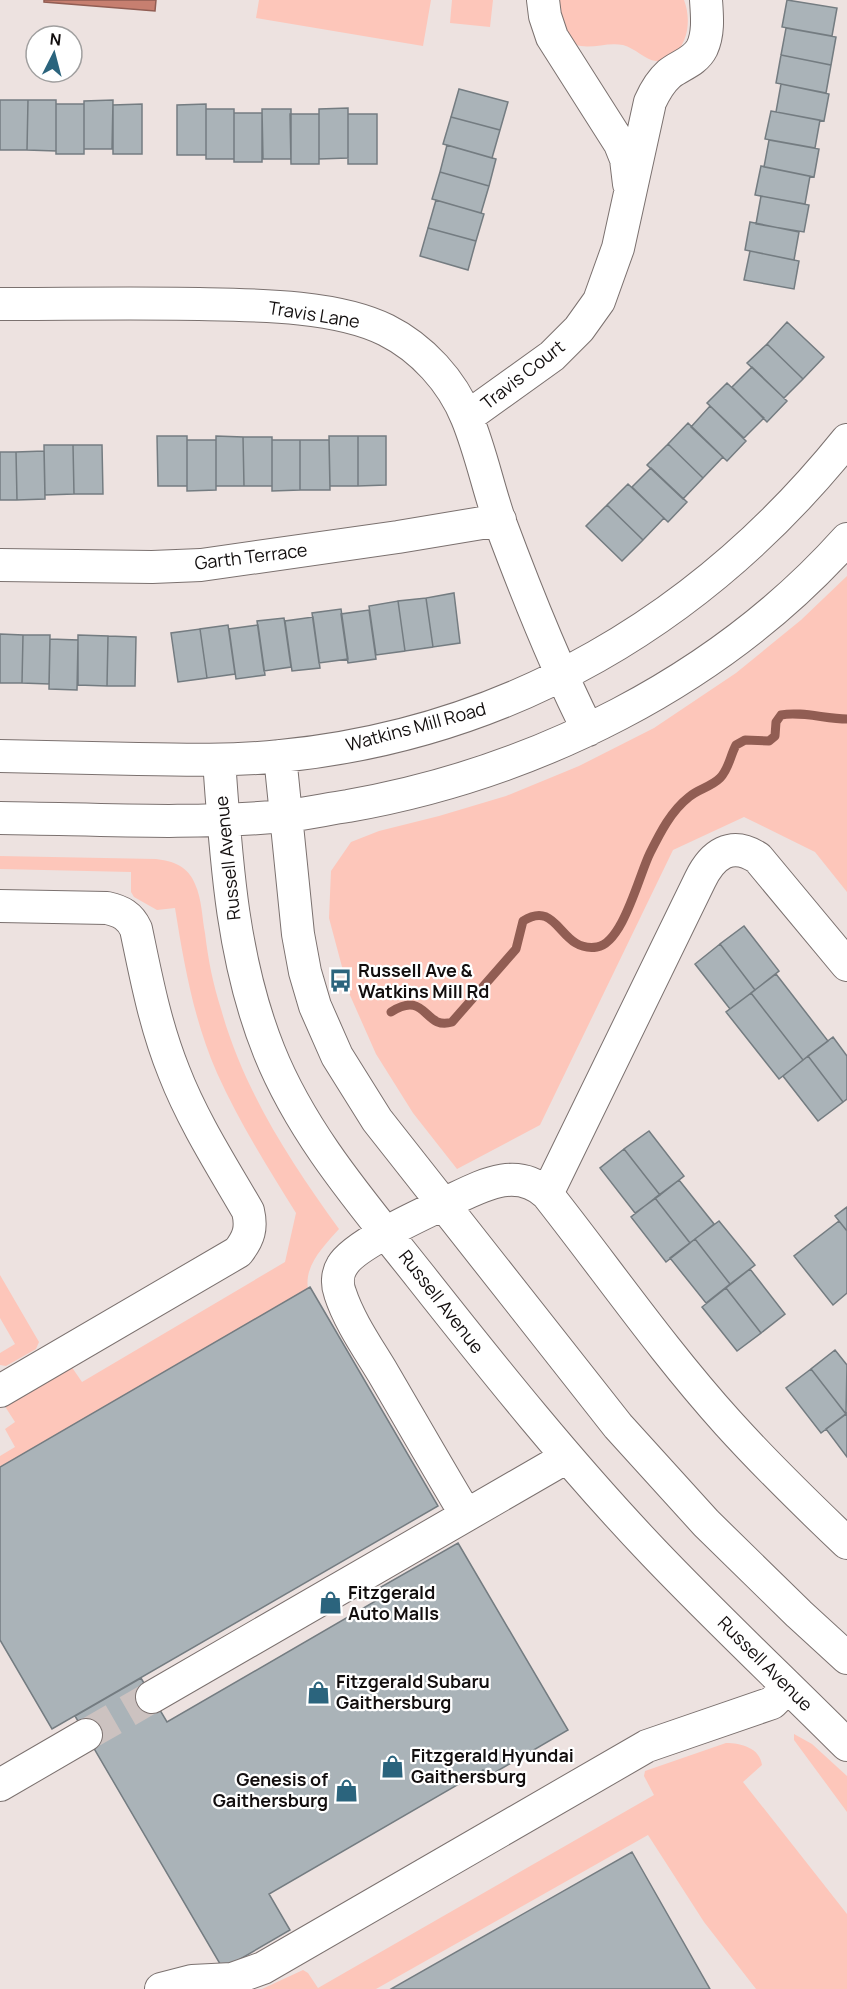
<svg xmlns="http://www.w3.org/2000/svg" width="847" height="1989" viewBox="0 0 847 1989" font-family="Manrope,sans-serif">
<rect width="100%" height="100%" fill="#ede2e0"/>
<path fill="#fdc6ba" d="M259,0H431L423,46L256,18Z
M452,0H493L490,27L450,23Z
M560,0H684C691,18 689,43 673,55C667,59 663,62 656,61C645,60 635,48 623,45C609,42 595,48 581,46C564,44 558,14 560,0Z
M847,576V892L815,852L744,817L673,850L540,1125L457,1169L413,1113L376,1054L349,993L329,918L331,871L351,842L379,831L439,816L506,796L579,766L654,728L736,673L801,620Z
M0,856L156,859C173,861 188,866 195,884C202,899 202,918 205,933C208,959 213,984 221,1009C244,1091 290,1161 339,1229C324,1246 304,1265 308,1289L0,1467V1456L15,1447L5,1429L15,1422L6,1408V1401L71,1366L82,1382L285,1262L296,1213C268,1168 239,1122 217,1073C194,1021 184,964 175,908L157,910L134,897L131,892V872L0,869Z
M0,1275L39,1342L36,1349L6,1366L0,1365V1353L15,1344L0,1318Z
M794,1734L812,1744L847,1776V1812L794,1740Z
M726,1743C741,1743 760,1748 762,1765L743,1782L847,1914V1989H756L704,1922L648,1835L376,1989H262L303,1970L308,1973L318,1988L654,1795L644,1776L645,1771Z"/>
<path fill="#c77f70" stroke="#915d53" stroke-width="1.5" d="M44,0H156L155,11L44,2Z"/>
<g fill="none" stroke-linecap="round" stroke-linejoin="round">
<path stroke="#915d53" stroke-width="9" d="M391,1012C427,989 424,1031 452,1022L516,949L523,921C559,898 559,953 597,947C623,943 639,875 650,853C660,833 671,811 689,797C698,789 711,787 720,778C729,769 730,756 736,745L745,740L769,741L775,736L776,722L781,715C801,711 826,719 847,719"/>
</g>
<path fill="#aab3b8" stroke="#747c81" stroke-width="1.5" d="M787,0L837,8L832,36L782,27Z
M786,28L836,37L831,65L781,55Z
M781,55L831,65L826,93L776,83Z
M781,84L829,94L824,121L776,112Z
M459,89L508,102L500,130L451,117Z
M0,100H28L27,150H0Z
M28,100H56V151L27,150Z
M113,100L112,149H84V101Z
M56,104H84V154H56Z
M142,104V154H113V105Z
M206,104V155H177V105Z
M348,108V158L319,159V109Z
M206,109H234V159H206Z
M262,109H291V159H263Z
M771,111L820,120L815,148L765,139Z
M234,113H262V162H234Z
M290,114H319V164H291Z
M348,114H377V164H348Z
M451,117L500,130L492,158L443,144Z
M769,140L819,149L814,177L764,167Z
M447,145L496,159L489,186L440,172Z
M761,166L810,176L805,204L755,195Z
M440,172L489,186L481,213L432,199Z
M761,196L809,205L804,232L756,224Z
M436,200L484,214L476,241L428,228Z
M750,222L799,232L794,260L745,250Z
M428,228L476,241L468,270L420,256Z
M750,251L799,261L794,289L744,280Z
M787,322L824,357L803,379L767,344Z
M767,344L803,379L784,398L747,363Z
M752,367L787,401L767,422L732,387Z
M727,383L764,418L744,438L707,403Z
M710,406L746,441L727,461L691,427Z
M688,423L723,457L703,478L668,444Z
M157,436H187V486H158Z
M216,436L243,437L244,486H216Z
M329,436H358V486H330Z
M358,436H386V485L358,486Z
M243,437H272V486H244Z
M187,440H216V490L187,491Z
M272,440H300V490L272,491Z
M300,440H329L330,490H300Z
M668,444L703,478L683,499L647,465Z
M44,445H73L74,494L45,495Z
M73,445H102L103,494H74Z
M44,451L45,499L17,500L16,452Z
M0,452H16L17,500H0Z
M651,468L687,502L668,522L632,487Z
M628,484L664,518L643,540L607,505Z
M607,505L643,540L622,561L586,526Z
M454,593L460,643L433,647L426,598Z
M426,598L433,647L405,651L398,601Z
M398,601L405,651L376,655L369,606Z
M341,609L348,659L319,663L312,613Z
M369,610L376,659L348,663L341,614Z
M313,617L320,668L292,671L285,621Z
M284,618L291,667L264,671L257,621Z
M228,625L235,674L207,678L200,629Z
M258,625L265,675L236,679L229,629Z
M200,629L207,678L178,682L171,633Z
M0,634L23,635L22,683H0Z
M23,635H50L49,684L22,683Z
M78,635L108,636L107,686L78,685Z
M108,636L136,637L135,686H107Z
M50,639L78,640L77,690L49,689Z
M744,926L779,971L755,990L720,944Z
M720,944L755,990L730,1009L695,964Z
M776,974L828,1041L803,1060L751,993Z
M751,993L803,1060L779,1079L726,1012Z
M833,1037L847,1056V1099L843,1102L808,1056Z
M808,1056L843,1102L818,1121L783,1076Z
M649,1131L684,1176L660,1195L624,1149Z
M624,1149L660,1195L635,1213L600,1168Z
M679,1180L714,1224L690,1243L655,1198Z
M655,1198L690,1243L666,1262L631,1217Z
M847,1207V1231L835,1216Z
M719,1221L755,1265L730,1284L695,1239Z
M839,1221L847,1231V1293L833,1305L794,1256Z
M695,1239L730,1284L706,1303L670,1258Z
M750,1269L785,1314L761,1333L726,1288Z
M310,1287L438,1506L52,1729L0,1640V1467Z
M726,1288L761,1333L737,1351L702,1307Z
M835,1350L847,1365L846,1414L811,1369Z
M811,1369L846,1414L821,1433L786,1388Z
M847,1413V1457L826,1429Z
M458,1543L568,1730L487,1777L483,1770L269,1894L290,1930L223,1969L75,1716L141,1678L167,1722L386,1595L381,1587Z
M632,1852L710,1989H391Z"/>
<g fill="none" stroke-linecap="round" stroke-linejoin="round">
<path stroke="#ccc2c0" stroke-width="32" stroke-dasharray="32 16" stroke-linecap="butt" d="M86,1735L152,1697"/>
<defs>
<path id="minor" d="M543,0L545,16L552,37L620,144L626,159L629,184
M0,304C66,304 133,303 199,304C254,305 336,305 386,330C422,348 452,381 467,418C481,452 488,488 500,522C526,592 554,663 588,730
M467,417L552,356L579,329L599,301L618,248L650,102C655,91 660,82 669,74C680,65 695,62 702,48C709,33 707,15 706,0
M0,565L152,567L201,565L398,537L500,520
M0,756C46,757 92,758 138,759C186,760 233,761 281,756C511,733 703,619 847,440
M280,756L298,934L305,972L315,1006L337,1056L377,1120L618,1426L706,1523L799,1614L847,1658
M219,760C226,859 232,959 269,1051C303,1136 364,1205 420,1276C495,1371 571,1466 654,1553C717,1619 783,1681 847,1745
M0,818C94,819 190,825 284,816C305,814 327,809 348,806C535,773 719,682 847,539
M0,906L107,908C121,911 130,916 136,929C146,977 155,1025 174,1072C193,1121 222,1166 248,1211C252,1228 249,1238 238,1252L0,1391
M547,1194L700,880C712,855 731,840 758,858L847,965
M466,1515C438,1468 411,1421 383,1373C368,1348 349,1321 340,1293C337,1285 337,1274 342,1266C354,1244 429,1211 454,1199C485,1184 518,1167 547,1194C607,1270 663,1351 728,1423C766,1465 806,1504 847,1543
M152,1697L567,1457
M0,1785L86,1735
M161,1989L192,1981L232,1979L263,1968L647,1746L772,1703L788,1687"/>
</defs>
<use href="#minor" stroke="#7b716f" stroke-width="34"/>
<use href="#minor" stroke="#fff" stroke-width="32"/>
</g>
<defs>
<symbol id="bus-bare" viewBox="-9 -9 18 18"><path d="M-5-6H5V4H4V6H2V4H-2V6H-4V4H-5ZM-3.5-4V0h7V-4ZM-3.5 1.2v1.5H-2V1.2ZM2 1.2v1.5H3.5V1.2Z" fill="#2b647d" stroke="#fff" stroke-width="2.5" paint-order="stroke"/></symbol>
<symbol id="shop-bare" viewBox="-9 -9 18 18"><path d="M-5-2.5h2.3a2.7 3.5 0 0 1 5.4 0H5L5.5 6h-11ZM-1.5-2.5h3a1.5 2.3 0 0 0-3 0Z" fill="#2b647d" stroke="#fff" stroke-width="2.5" paint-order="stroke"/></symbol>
</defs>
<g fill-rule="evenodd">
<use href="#bus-bare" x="324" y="964" width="33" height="33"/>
<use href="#shop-bare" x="314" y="1586" width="33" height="33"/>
<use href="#shop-bare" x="302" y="1676" width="33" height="33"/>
<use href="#shop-bare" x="376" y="1750" width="33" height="33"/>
<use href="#shop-bare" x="330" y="1774" width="33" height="33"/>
</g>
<g text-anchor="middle" stroke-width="4.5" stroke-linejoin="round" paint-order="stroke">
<g font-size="18" fill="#120e0e" stroke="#fff">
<text transform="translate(314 315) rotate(9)" y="6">Travis Lane</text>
<text transform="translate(523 375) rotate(-38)" y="6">Travis Court</text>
<text transform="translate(251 557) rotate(-7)" y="6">Garth Terrace</text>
<text transform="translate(416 727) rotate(-15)" y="6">Watkins Mill Road</text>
<text transform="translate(228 858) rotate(-96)" y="6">Russell Avenue</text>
<text transform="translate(441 1302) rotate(52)" y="6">Russell Avenue</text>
<text transform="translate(765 1664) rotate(45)" y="6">Russell Avenue</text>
</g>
<g font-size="18" font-weight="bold" fill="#120e0e" stroke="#fff" text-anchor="start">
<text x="358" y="977">Russell Ave &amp;<tspan x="358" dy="21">Watkins Mill Rd</tspan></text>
<text x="348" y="1599">Fitzgerald<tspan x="348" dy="21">Auto Malls</tspan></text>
<text x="336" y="1688">Fitzgerald Subaru<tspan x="336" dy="21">Gaithersburg</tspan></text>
<text x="411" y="1762">Fitzgerald Hyundai<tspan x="411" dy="21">Gaithersburg</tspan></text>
<text x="328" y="1786" text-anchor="end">Genesis of<tspan x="328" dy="21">Gaithersburg</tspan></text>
</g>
</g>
<g transform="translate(54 54) rotate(6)"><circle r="28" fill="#ffffff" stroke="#a09f9f" stroke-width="1.5"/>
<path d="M0-4.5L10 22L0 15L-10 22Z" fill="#2b647d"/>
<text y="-9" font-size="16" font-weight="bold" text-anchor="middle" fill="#120e0e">N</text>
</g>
</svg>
